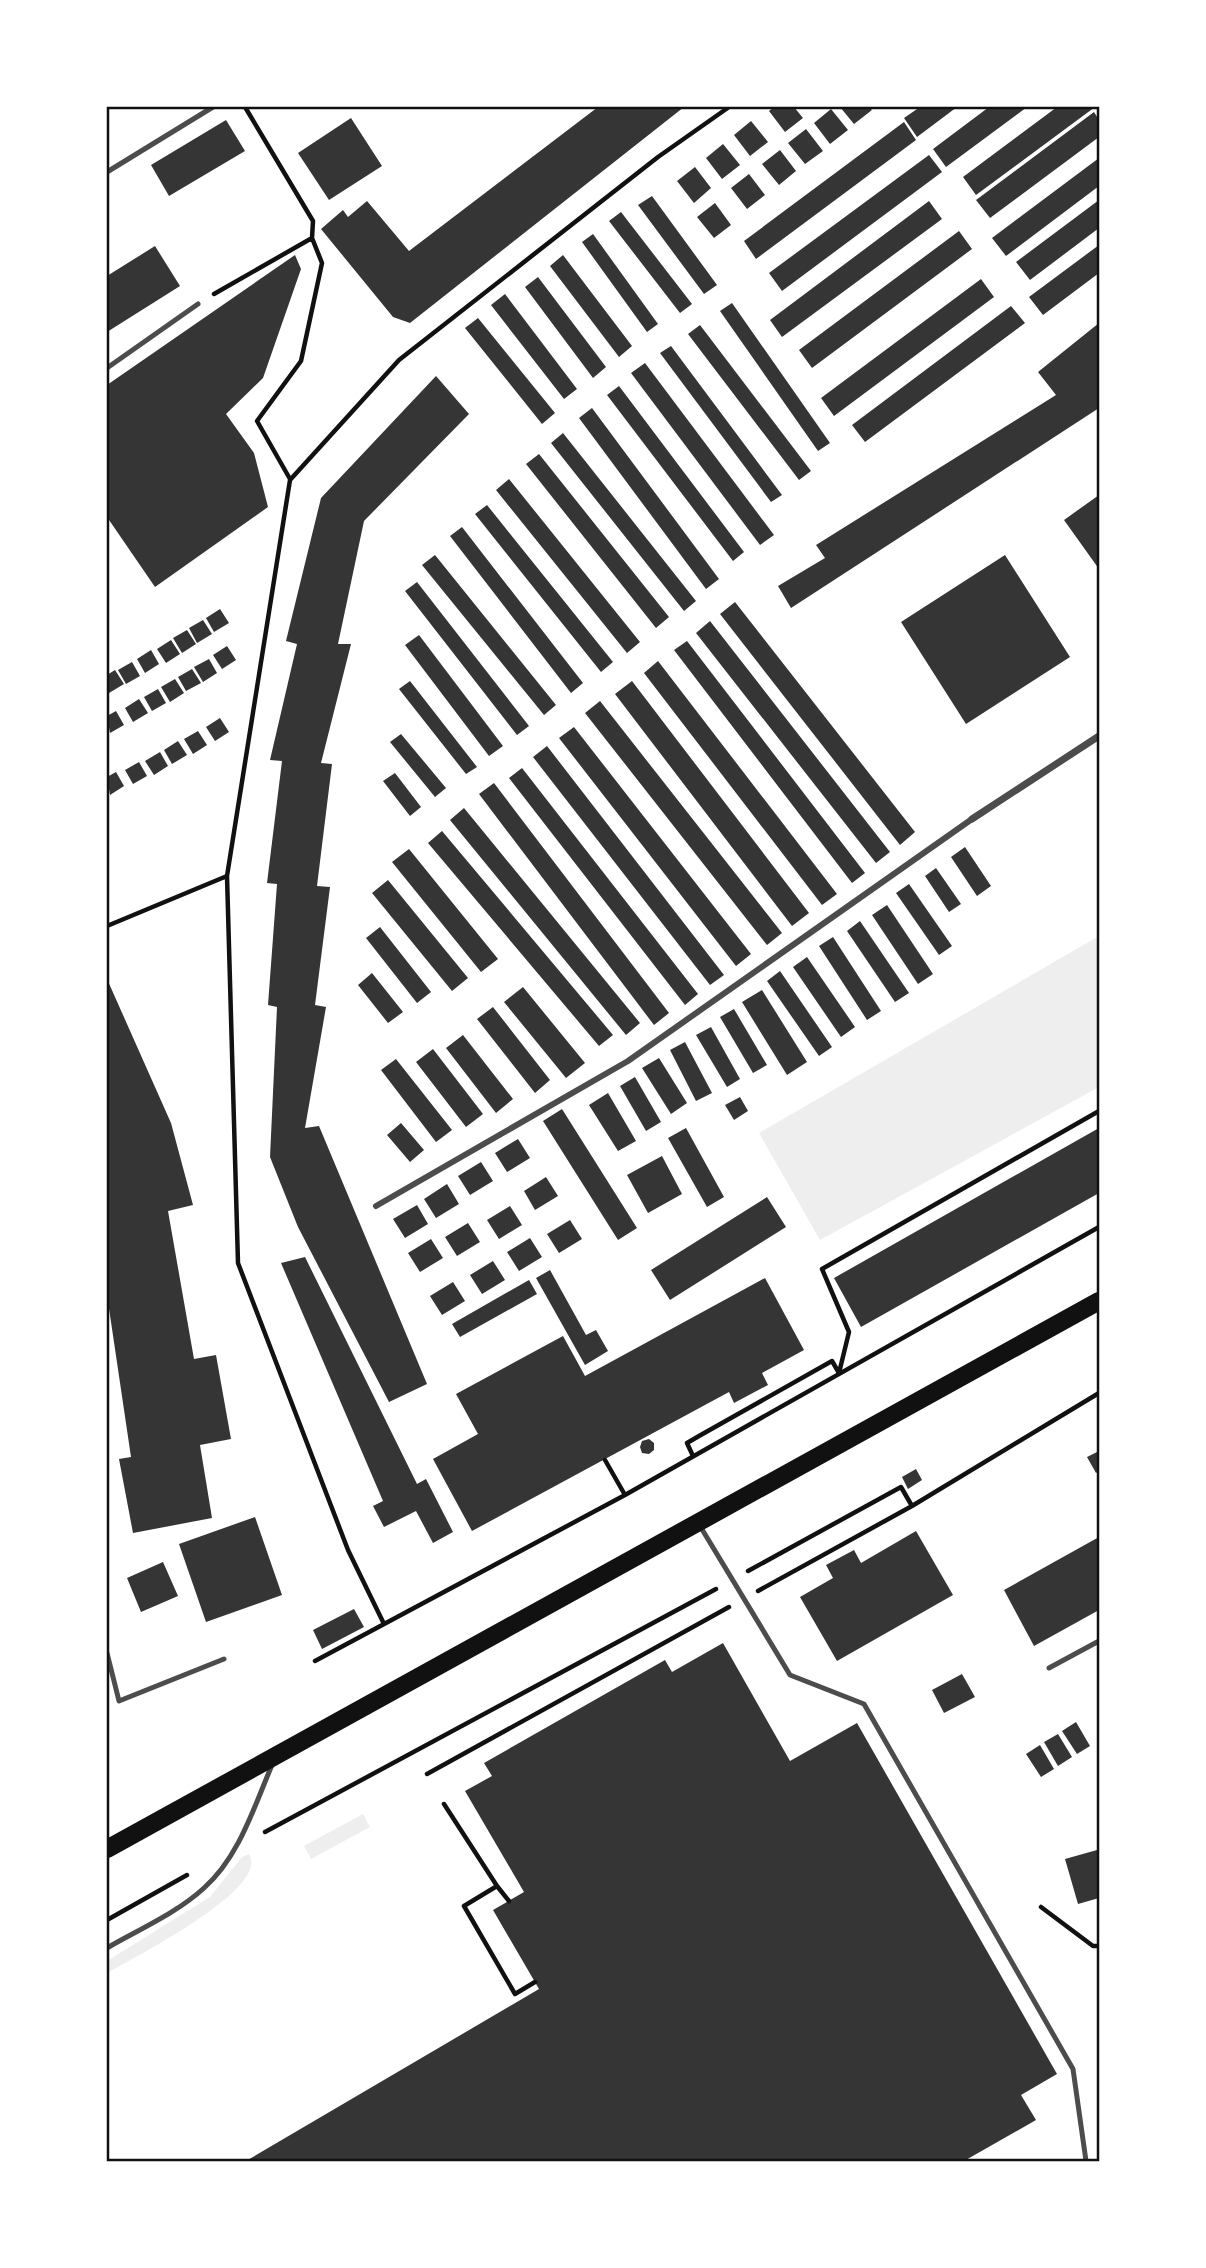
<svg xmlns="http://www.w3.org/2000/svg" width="1206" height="2268" viewBox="0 0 1206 2268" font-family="Raleway,sans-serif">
<rect width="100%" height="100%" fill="#fff"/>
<path fill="#eee" d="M1099,936V1087L820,1240L759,1133Z
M363,1814L370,1827L311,1859L304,1846Z
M249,1854C272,1888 131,1959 107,1973V1961L210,1897L242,1857Z"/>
<path fill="#353535" d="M598,107H684L410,323L393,317L321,229L343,210L348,217L367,201L409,251Z
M774,107H794L803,118L785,132L769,111Z
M840,107H869L872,110L854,124Z
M920,107H957L917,137L904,118Z
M989,107H1027L946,167L933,149Z
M1057,107H1095L976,195L963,177Z
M831,109L848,130L830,144L814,123Z
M1094,112L1099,120V137L990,218L976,200Z
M351,118L382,166L329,200L298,153Z
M226,120L245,151L169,196L151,165Z
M751,121L768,142L750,156L734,135Z
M904,122L916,140L756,259L744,241Z
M806,129L823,151L805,164L788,143Z
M723,144L740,165L722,179L706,158Z
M780,150L796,171L779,185L762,164Z
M929,155L942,172L782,291L769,273Z
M1099,158V186L1006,256L992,238Z
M695,167L711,188L694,203L677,181Z
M749,174L765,195L747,209L731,188Z
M652,196L717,285L704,294L638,205Z
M1099,200V228L1030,280L1016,262Z
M929,201L942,219L782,337L770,320Z
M715,203L731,225L714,238L697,217Z
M621,212L692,304L680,313L609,221Z
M959,231L972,249L812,368L799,350Z
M593,234L658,324L647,332L582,242Z
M1099,245V273L1043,315L1029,297Z
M155,246L180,286L107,332V276Z
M295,255L301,269L263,378L226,414L254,453L268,507L155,587L107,517V385Z
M563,255L632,346L619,357L550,266Z
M538,277L606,367L593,378L525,287Z
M981,279L994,297L834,416L821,398Z
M505,294L577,389L564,399L491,305Z
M732,303L830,443L818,451L720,311Z
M1011,306L1025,323L865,442L852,425Z
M478,318L555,413L542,424L465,328Z
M1099,323V408L791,608L778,586L825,558L816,545L1056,395L1038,372Z
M700,325L811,471L799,480L688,334Z
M671,346L782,495L771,502L660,353Z
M645,363L774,535L760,545L631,373Z
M436,376L469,414L364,521L338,644H351L321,763L332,764L317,886L330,887L315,1005L326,1007L305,1128L319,1126L427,1384L389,1402L298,1227L270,1157L277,1007L268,1005L277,884L267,883L282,761L270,760L297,644L286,641L321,498Z
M619,386L744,552L733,561L607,395Z
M592,408L719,579L706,589L579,418Z
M563,433L696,601L684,611L551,443Z
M539,454L669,617L656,628L526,464Z
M509,479L640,642L627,653L496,490Z
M1099,495V569L1064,520Z
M487,505L613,662L601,672L475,514Z
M462,527L583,683L571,693L450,536Z
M435,555L556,705L544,715L422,565Z
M1005,555L1070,657L966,724L901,622Z
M417,582L529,726L517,735L405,591Z
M735,602L915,832L900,845L720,614Z
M220,609L229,623L214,632L206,618Z
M203,620L212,634L197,643L189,628Z
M710,621L890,852L876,863L696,633Z
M187,630L196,644L182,653L173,638Z
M419,635L503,746L489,756L405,645Z
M171,640L180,654L166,663L157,649Z
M687,641L865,873L852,883L674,650Z
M227,646L236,660L222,669L213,655Z
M151,650L159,664L145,673L137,659Z
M209,659L217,673L203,682L194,667Z
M658,661L837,894L822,905L644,673Z
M132,662L140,676L126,684L118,670Z
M192,669L201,683L186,691L178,677Z
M115,670L124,684L109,693L107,675Z
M175,679L184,693L170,702L161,687Z
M410,681L477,767L466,774L399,689Z
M632,681L809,913L792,926L615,694Z
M158,689L166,703L152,711L144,697Z
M139,699L148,713L133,722L125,708Z
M600,701L782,933L767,945L585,713Z
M116,711L124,725L110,733L107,716Z
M220,718L229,732L215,741L206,727Z
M574,727L751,954L736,966L559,738Z
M198,731L207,745L193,754L184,739Z
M401,734L446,788L435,797L390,742Z
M178,741L187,755L172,764L164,750Z
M547,746L724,975L710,985L533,757Z
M160,752L168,766L154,775L145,761Z
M139,762L147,776L133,784L125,770Z
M522,768L698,994L685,1005L509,778Z
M116,772L124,786L110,795L107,777Z
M395,773L421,807L410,816L383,781Z
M494,783L669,1013L654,1025L479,794Z
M464,808L640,1023L626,1035L450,820Z
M442,831L613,1035L599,1046L428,843Z
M965,847L991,886L977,896L951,857Z
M409,849L498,959L481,972L392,862Z
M936,868L961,904L949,912L925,876Z
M388,880L468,978L452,991L372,893Z
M909,884L952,946L939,955L896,893Z
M887,905L933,974L918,984L872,915Z
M860,921L909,993L895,1002L847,931Z
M380,927L431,992L417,1003L366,938Z
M833,937L881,1011L867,1020L819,946Z
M807,957L855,1027L841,1037L793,967Z
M780,971L832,1047L819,1056L767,981Z
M372,973L403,1012L388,1023L358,985Z
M107,979L171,1123L193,1205L168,1211L194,1359L216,1355L231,1439L200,1445L212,1518L133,1533L119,1459L131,1457L107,1295Z
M523,987L585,1063L566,1078L504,1002Z
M762,990L807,1062L787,1075L742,1002Z
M493,1007L550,1080L535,1093L477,1019Z
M734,1009L767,1065L753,1073L720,1017Z
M711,1027L740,1079L727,1087L696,1035Z
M463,1035L513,1099L496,1113L446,1048Z
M685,1042L712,1093L696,1101L670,1050Z
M433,1049L483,1114L466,1127L416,1062Z
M659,1058L687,1103L671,1114L642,1068Z
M396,1059L452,1130L436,1142L381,1070Z
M635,1077L661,1122L646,1131L620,1086Z
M608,1093L636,1141L618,1151L589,1105Z
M740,1097L748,1111L734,1120L725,1105Z
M562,1109L637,1228L618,1240L543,1121Z
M401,1123L424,1150L410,1162L387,1135Z
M686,1128L724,1197L707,1207L668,1138Z
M1099,1128V1193L861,1327L834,1278Z
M518,1139L530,1158L507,1172L495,1153Z
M662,1156L682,1194L648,1213L627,1175Z
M481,1162L493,1181L470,1195L458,1176Z
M546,1177L558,1196L535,1210L524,1191Z
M447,1184L459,1204L436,1218L424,1199Z
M767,1197L786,1227L670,1300L651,1270Z
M417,1205L428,1224L405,1238L393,1219Z
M510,1206L522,1225L499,1239L487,1220Z
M570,1220L582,1239L559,1253L547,1234Z
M468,1223L480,1242L457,1256L445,1237Z
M530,1238L542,1257L519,1271L507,1252Z
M431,1239L443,1258L420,1272L408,1253Z
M305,1257L417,1484L426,1479L453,1532L433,1543L416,1511L384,1527L373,1506L383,1501L281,1263Z
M493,1261L505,1280L482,1294L470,1275Z
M550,1270L586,1335L596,1330L608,1351L585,1365L536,1278Z
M765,1278L804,1350L762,1373L768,1385L734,1403L729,1392L472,1531L433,1459L478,1434L456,1394L563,1336L585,1376Z
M529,1280L537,1294L460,1337L452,1324Z
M453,1282L465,1301L442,1315L430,1296Z
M649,1439L654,1443V1450L649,1454L642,1453L640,1447L642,1441Z
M1099,1451V1471L1096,1473L1087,1457Z
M916,1469L922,1480L908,1489L902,1477Z
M255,1517L282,1595L206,1622L179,1544Z
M916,1531L953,1595L837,1661L800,1597L833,1578L826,1565L854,1550L861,1563Z
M1099,1537V1610L1034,1646L1004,1590Z
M163,1562L178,1596L141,1612L127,1578Z
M354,1609L364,1627L322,1649L313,1630Z
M723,1643L790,1761L857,1723L1057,2074L1021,2095L1036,2120L964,2161H246L539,1989L493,1910L524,1892L465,1791L492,1776L484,1763L665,1660L672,1672Z
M962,1674L975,1697L944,1713L932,1690Z
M1076,1722L1090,1746L1077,1754L1062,1731Z
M1058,1734L1072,1757L1058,1766L1044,1742Z
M1040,1745L1054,1769L1041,1777L1026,1754Z
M1097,1850L1099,1898L1078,1904L1065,1859Z"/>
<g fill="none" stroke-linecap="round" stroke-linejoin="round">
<path stroke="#111" stroke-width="4.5" d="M245,107L313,221L312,238L322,263L301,361L257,421L290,479
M214,294L312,238
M107,926L227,876
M839,1373L849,1332L822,1269L1099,1111
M693,1456L687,1443L699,1436L832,1361L839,1373
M605,1460L625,1495
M748,1571L901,1487L912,1506L1099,1393
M758,1591L912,1506
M384,1624L348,1550L238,1263L227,876L290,480L399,360L658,157L729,107
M315,1661L625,1495L1099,1227
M427,1774L729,1607
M444,1804L497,1886L464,1906L515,1994L535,1982
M265,1832L716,1589
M497,1886L509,1901
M1041,1907L1093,1946H1099
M107,1920L187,1875"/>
<path stroke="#4c4c4c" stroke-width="5" d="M107,172L213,107
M107,368L198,304
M700,1526L790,1675L864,1704L1073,2069L1086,2161
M107,1653L119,1701L224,1659
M1049,1668L1099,1641
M107,1948C138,1930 177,1913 204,1888C239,1857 254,1807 272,1765"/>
<path stroke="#4c4c4c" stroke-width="6" d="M376,1206L628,1061L972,819"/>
<path stroke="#4c4c4c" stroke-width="7" d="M972,819L1099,736"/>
<path stroke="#111" stroke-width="18" d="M107,1849L1099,1301"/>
</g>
<rect width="1206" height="2268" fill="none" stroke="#ffffff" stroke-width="217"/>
<rect x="108" y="108" width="990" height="2052" fill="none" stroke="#111" stroke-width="2.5"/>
</svg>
